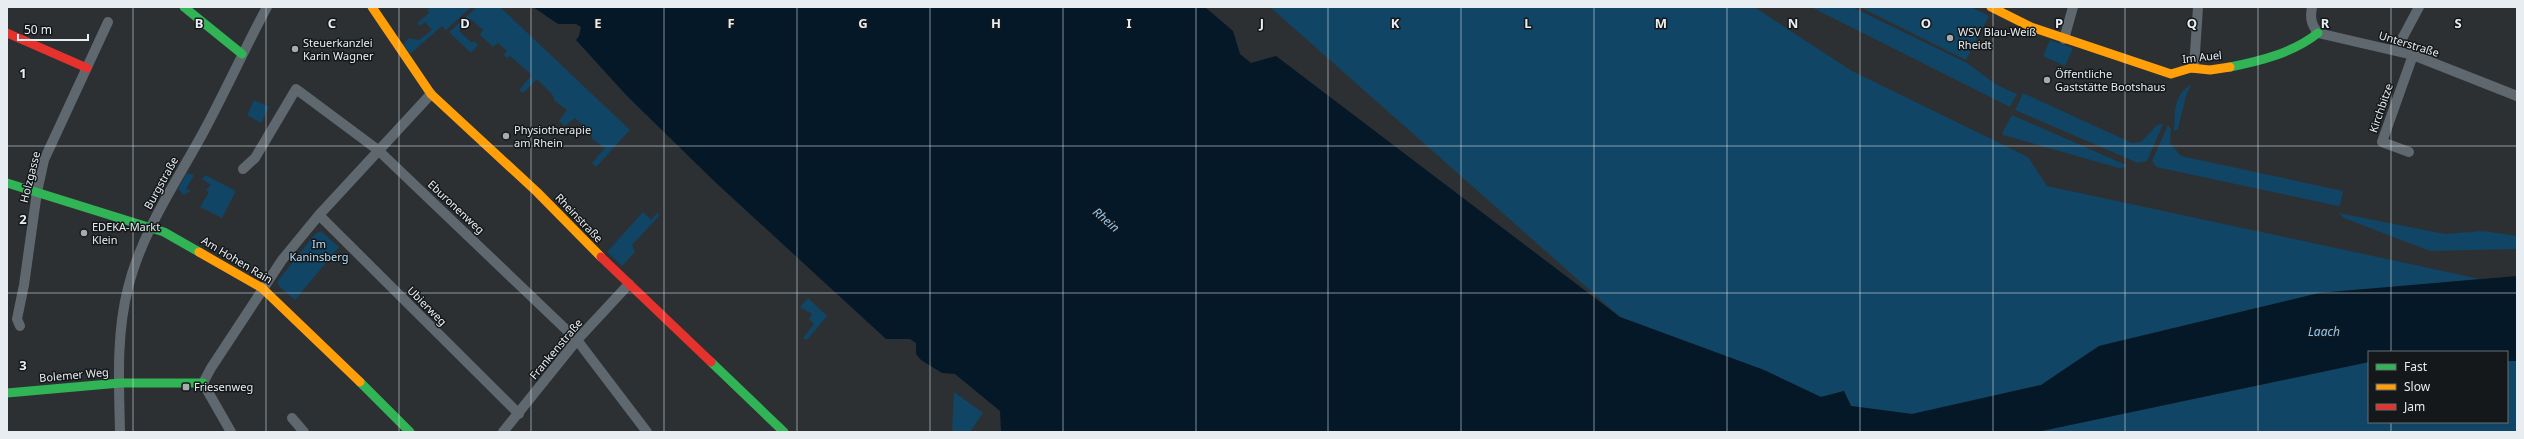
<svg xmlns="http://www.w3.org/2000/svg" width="2524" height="439" viewBox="0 0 2524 439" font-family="'Noto Sans',sans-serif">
<rect width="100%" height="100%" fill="#2c3033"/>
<path fill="#104565" d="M430,7H471L446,30L442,26L410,54L403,44L409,38L419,40L432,30L425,22L420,26L417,23L429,13L427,10Z
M477,7H500L630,130L596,167L592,163L605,148L593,140L590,132L575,118L565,126L559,121L567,110L555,101L552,94L537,79L523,93L519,90L532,75L510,56L507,58L504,55L507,51L498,43L493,47L480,35L483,30L471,19L465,25L461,24L462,28L459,31L472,43L474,41L478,45L471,53L449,32Z
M1270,7H1754L1852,71L2028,157L2047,186L2480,279L2319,293L2099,346L2041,385L1912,414L1851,406L1844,391L1821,397L1764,370L1620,317Z
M1811,7H1852L1967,63L1997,85L2017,94L2010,107Z
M1860,7H1971L1989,16L1966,60Z
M2050,40L2073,48L2065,66L2043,56Z
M2191,85L2186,96L2178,129L2174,131C2175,114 2173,94 2191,85Z
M2023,93L2132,143L2141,142L2157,125L2163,124L2147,161L2138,163L2015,110Z
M254,100L269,107L261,123L247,115Z
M2012,115L2126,165L2127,167L2119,168L2003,135L2002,133Z
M2168,125L2171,129L2170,143L2181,156L2343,191L2340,205L2338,206L2156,167L2152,161Z
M187,173L194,175L186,189L191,191L184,195L178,189Z
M205,175L236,191L222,218L200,207L209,192L206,190L211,185L202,179Z
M643,212L651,220L657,213L660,215L632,245L635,252L622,266L607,252Z
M2338,213L2445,234L2483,231L2517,236V249L2430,251L2344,218Z
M321,231L339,247L295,300L279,286L277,282L315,234Z
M808,298L827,316L807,340L803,338L814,324L809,319L812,314L800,307Z
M2507,361H2517V432H2037L2369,362V422H2507Z
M954,392L983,413L970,432H952Z"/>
<path fill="#051827" d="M533,7H1205L1233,31L1240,54L1251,63L1276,56L1620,317L1764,370L1821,397L1844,391L1851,406L1912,414L2041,385L2099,346L2319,293L2517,276V361H2507V352H2369V362L2037,432H1001L1000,411L955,374L942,373L921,360L916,354V343L910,339H886L714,181L627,96L576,40L579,36L581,27L576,24H558Z"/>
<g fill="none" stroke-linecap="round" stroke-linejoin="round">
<path stroke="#5f686f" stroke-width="10" d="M2312,7C2310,18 2311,24 2318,33L2413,55L2517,96
M2064,39L2073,7
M2396,50L2419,7
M2194,68L2198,7
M2409,152L2382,142L2413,55
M243,169L255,158L296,89L378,150L577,340L647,432
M319,215L519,414
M20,326L17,319L24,285L37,192L44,160L108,22
M292,418L304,432
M120,432C119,384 116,335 128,288C142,231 177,181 204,131C226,90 245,48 267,7
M231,432L203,383L211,368L282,260L319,215L431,94
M503,432L577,340L629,284"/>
<path stroke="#30b455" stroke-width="9" d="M184,7L242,54
M2230,67C2260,61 2293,53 2318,33
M7,183L164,232L199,252
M711,362L784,432
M360,382L410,432
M7,393L120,383H203"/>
<path stroke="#ff9f0a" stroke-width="9" d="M372,7L431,94L537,192L601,257
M1991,7L2031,27L2171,74L2191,68L2210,70L2230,67
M199,252L262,288L360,382"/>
<path stroke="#e5322d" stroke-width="9" d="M7,33L87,68
M601,257L711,362"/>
</g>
<path fill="none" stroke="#e8edf1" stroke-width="1" stroke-opacity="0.55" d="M133,7V432M266,7V432M399,7V432M531,7V432M664,7V432M797,7V432M930,7V432M1063,7V432M1196,7V432M1328,7V432M1461,7V432M1594,7V432M1727,7V432M1860,7V432M1993,7V432M2125,7V432M2258,7V432M2391,7V352M7,146H2517M7,293H2517M2391,422V432"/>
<g fill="#a6abae" stroke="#14181a" stroke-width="1.5">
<circle cx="1950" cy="38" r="4"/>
<circle cx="295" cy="49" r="4"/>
<circle cx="2047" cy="80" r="4"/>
<circle cx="506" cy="136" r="4"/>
<circle cx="84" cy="233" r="4"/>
<rect x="182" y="383" width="8" height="8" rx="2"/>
</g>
<g text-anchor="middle" stroke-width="3" stroke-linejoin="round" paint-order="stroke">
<g font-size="11" fill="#e8edf1" stroke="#14181a" text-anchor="start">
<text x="1958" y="36">WSV Blau-Weiß<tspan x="1958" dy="13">Rheidt</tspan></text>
<text x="303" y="47">Steuerkanzlei<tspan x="303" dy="13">Karin Wagner</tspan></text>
<text x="2055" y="78">Öffentliche<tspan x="2055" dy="13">Gaststätte Bootshaus</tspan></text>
<text x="514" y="134">Physiotherapie<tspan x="514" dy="13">am Rhein</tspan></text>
<text x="92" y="231">EDEKA-Markt<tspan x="92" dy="13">Klein</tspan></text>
<text x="194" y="391">Friesenweg</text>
</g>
<g font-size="11" fill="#e8edf1" stroke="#14181a">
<text transform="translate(2409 44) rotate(17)" y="4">Unterstraße</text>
<text transform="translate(2202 57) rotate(-6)" y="4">Im Auel</text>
<text transform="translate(2381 108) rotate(-71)" y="4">Kirchbitze</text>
<text transform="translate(30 177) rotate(-76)" y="4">Holzgasse</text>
<text transform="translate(161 183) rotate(-61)" y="4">Burgstraße</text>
<text transform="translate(456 207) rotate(43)" y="4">Eburonenweg</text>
<text transform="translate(579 218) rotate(46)" y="4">Rheinstraße</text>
<text transform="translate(237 260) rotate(31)" y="4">Am Hohen Rain</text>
<text transform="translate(427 306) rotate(45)" y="4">Ubierweg</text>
<text transform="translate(556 349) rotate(-50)" y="4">Frankenstraße</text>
<text transform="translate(74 375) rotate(-5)" y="4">Bolemer Weg</text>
</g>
<g font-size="11" fill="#badffc" stroke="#14181a">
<text x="319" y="248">Im<tspan x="319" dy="13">Kaninsberg</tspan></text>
</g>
<g font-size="12" font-style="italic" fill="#92c9f4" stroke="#14181a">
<text transform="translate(1106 220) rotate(41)" y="4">Rhein</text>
<text x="2324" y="336">Laach</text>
</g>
</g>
<g font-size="13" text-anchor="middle" font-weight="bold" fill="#e8edf1" stroke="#14181a" stroke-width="3" stroke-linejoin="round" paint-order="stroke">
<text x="199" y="28">B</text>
<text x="332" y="28">C</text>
<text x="465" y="28">D</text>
<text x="598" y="28">E</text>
<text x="731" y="28">F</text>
<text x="863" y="28">G</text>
<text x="996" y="28">H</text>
<text x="1129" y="28">I</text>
<text x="1262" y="28">J</text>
<text x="1395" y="28">K</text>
<text x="1528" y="28">L</text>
<text x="1661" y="28">M</text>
<text x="1793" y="28">N</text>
<text x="1926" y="28">O</text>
<text x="2059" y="28">P</text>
<text x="2192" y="28">Q</text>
<text x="2325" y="28">R</text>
<text x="2458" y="28">S</text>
<text x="23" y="78">1</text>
<text x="23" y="224">2</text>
<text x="23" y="370">3</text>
</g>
<rect width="2524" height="439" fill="none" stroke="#e8edf1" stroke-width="16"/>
<rect x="2368" y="351" width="140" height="72" fill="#14181a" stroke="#696d70"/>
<rect x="2376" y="364" width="20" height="6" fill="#30b455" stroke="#696d70"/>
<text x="2404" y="371" font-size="12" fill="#e8edf1">Fast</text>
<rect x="2376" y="384" width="20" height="6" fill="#ff9f0a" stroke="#696d70"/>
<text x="2404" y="391" font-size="12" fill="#e8edf1">Slow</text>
<rect x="2376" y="404" width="20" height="6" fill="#e5322d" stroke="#696d70"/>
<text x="2404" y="411" font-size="12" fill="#e8edf1">Jam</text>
<path d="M18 34v6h70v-6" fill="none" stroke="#e8edf1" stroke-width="2"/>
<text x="24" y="34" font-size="12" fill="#e8edf1" stroke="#14181a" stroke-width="3" paint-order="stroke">50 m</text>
</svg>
